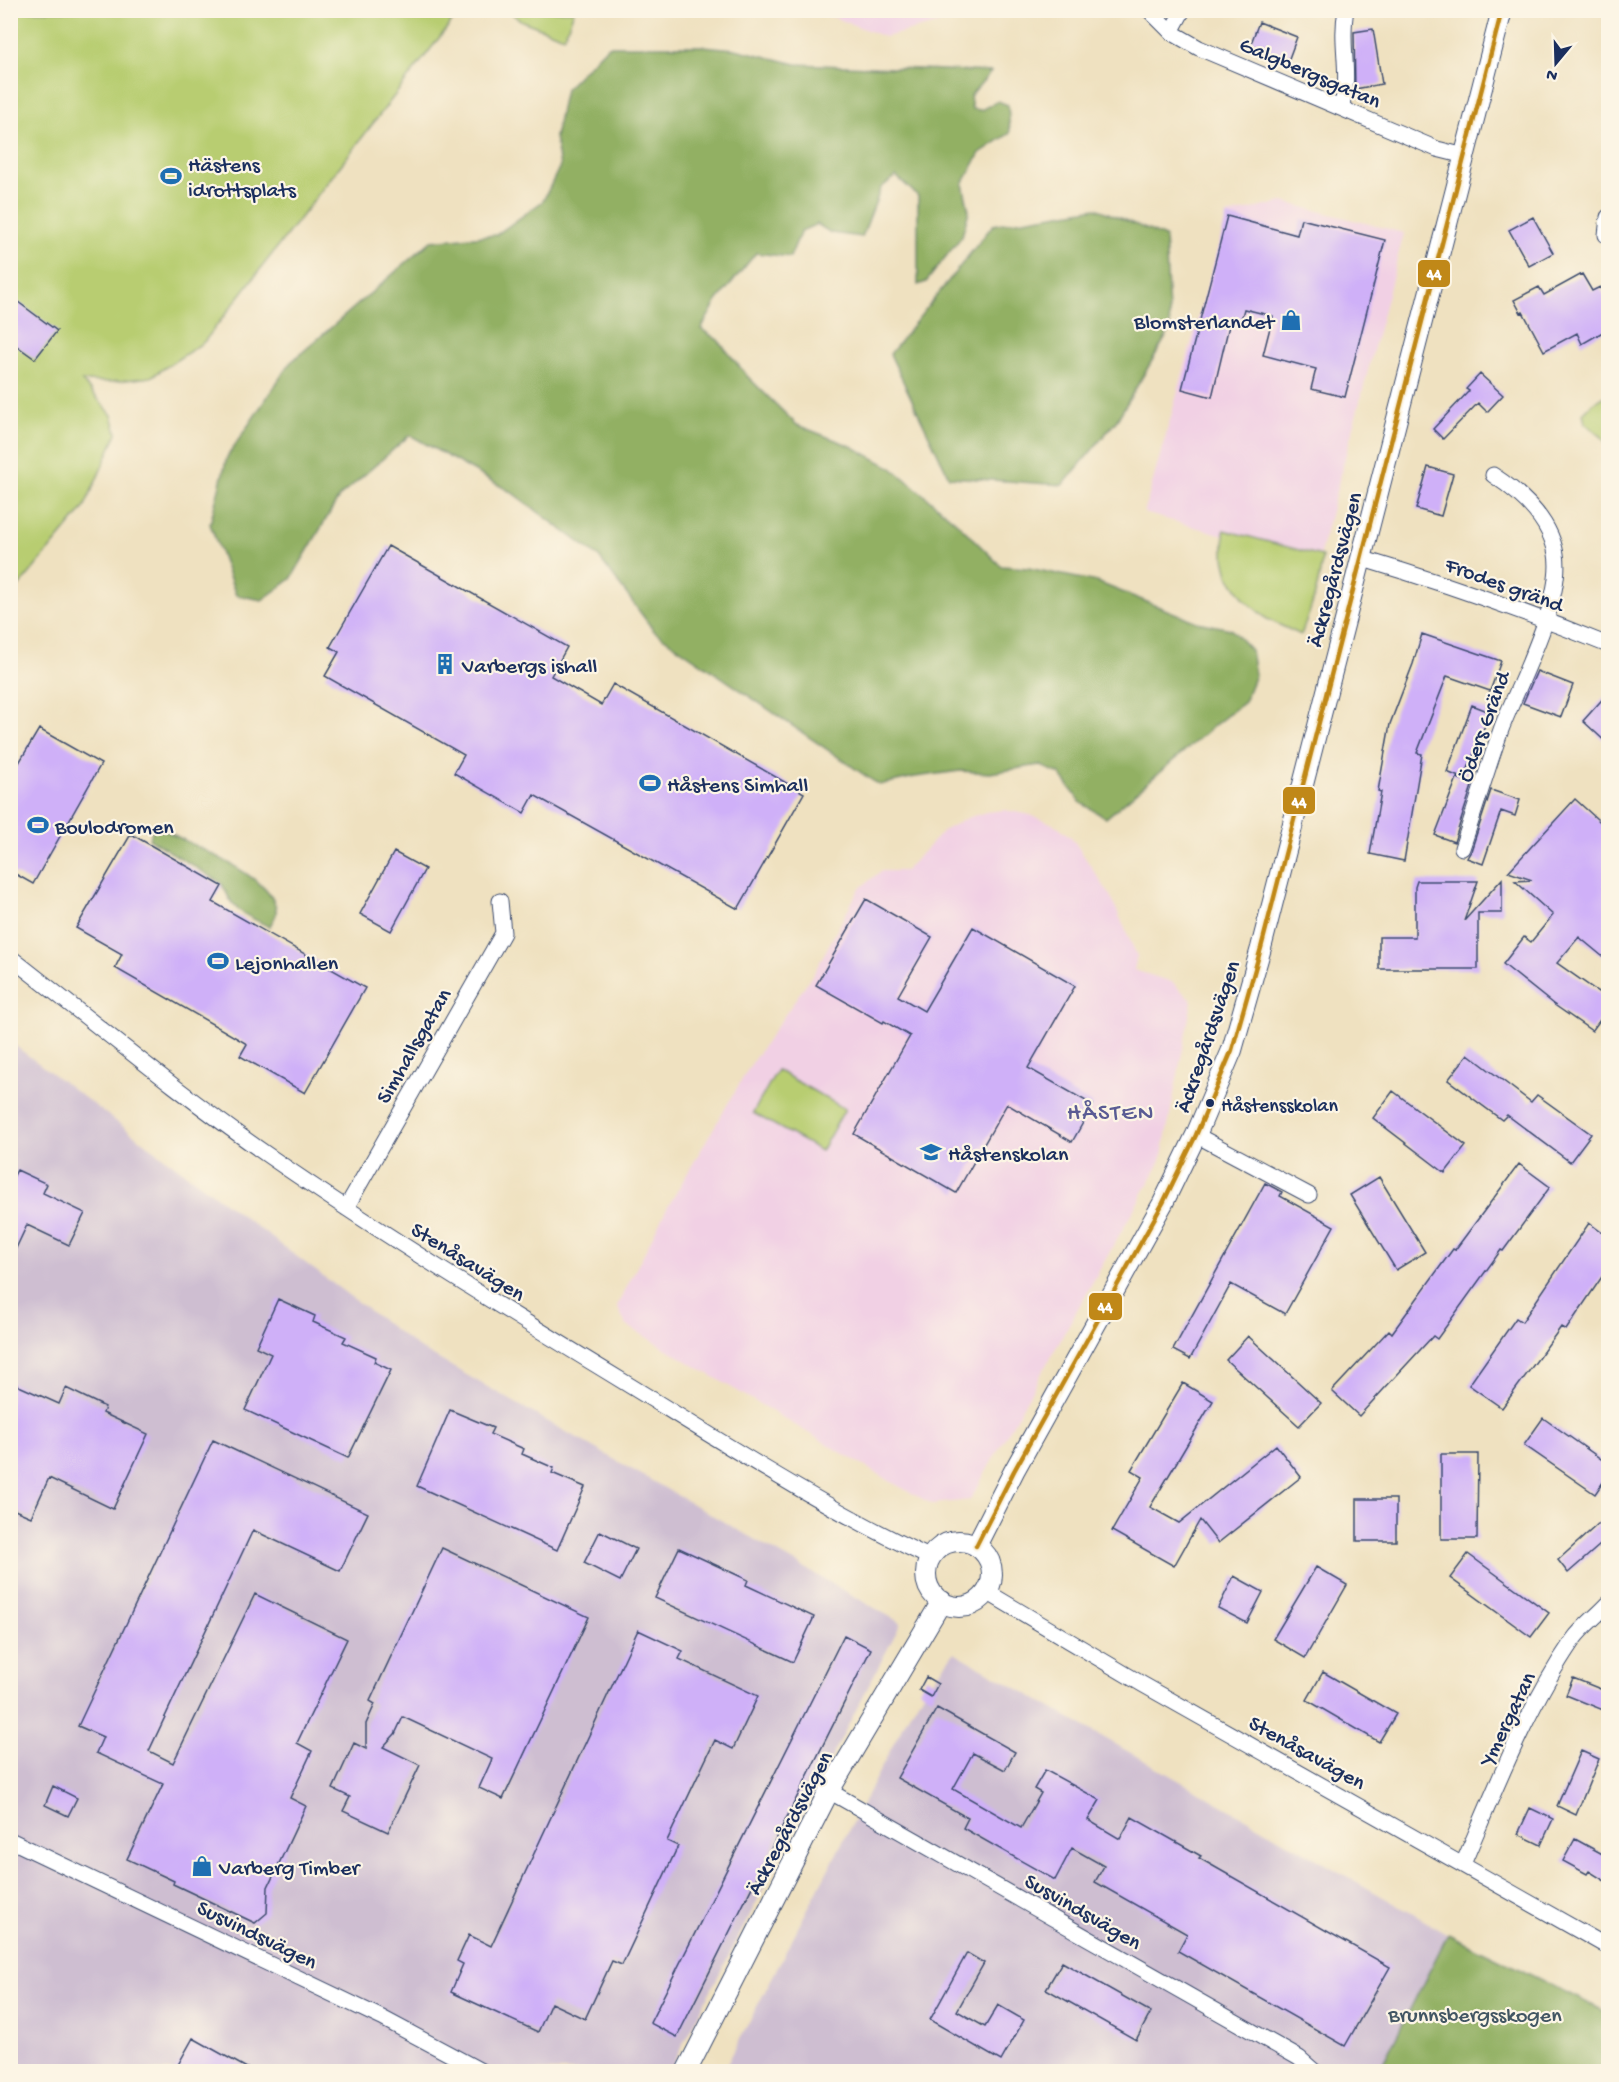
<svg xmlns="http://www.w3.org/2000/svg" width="1619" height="2082" viewBox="0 0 1619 2082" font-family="'Gochi Hand',sans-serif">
<rect width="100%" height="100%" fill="#fcf5e5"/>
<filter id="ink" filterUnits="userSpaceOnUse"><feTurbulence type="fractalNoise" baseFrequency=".0167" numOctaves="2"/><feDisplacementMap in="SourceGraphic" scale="12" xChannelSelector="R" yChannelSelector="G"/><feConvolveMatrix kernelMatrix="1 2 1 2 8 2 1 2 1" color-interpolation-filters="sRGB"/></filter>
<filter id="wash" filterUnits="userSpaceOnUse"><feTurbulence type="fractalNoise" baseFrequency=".008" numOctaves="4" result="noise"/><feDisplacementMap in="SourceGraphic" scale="24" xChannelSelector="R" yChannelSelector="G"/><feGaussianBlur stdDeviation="1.35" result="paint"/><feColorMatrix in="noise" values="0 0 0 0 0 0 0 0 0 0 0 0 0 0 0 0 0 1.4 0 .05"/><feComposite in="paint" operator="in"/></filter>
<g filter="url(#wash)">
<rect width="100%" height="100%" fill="#efe1c0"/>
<path fill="#f1d0e4" d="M828,11V10L987,11L885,37L828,15Z
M1283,202L1404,233L1318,561L1144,513L1227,215Z
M1005,810L1026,814L1044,820L1059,827L1072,838L1110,895L1137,956L1134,970L1172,982L1192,1001L1161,1161L970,1500L932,1504L891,1482L626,1325L617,1306L666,1210L751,1064L815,971L859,889L881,871H905L943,831L967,818L986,812Z"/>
<path fill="#cebed1" d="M10,1042L419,1348L901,1623L669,2071H11Z
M954,1652L1448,1934L1379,2071L723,2072L909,1714Z"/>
<path fill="#b8cd71" stroke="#6a7e68" stroke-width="1.5" d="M10,11H460L204,342L151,377L110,382L82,381L112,415L117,433L84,508L11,596Z
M508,11H574L564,37L522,21Z
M1608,394V446L1601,436L1585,423L1583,413L1592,404Z
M1224,530L1322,556C1320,585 1311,608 1301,635L1267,619L1245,600L1228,575L1224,558Z
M777,1070L845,1109L821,1151L753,1113Z"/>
<path fill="#92b063" stroke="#567060" stroke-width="1.5" d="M608,46H703L735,49L796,64L991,72L970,96L972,109L981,110L998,101L1008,105L1010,133L980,153L963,184L969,211L962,236L926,282L918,285V196L896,176L881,188L862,237L831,233L817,224L801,231L790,257L756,253L717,301L701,329L718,340L748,377L797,425L851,446L892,468L956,522L1001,566L1028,568L1097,582L1197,622L1231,629L1251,650L1255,675L1244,702L1216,724L1106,818L1081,803L1060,774L1039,765L990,773L960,771L915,777L879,785L654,631L599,557L511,492L410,435L339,497L291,579L262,600L236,595L210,524L227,457L290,363L431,241L496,235L543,201L560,166L555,137L565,89Z
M1096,208L1165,237L1170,330L1117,420L1063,485L949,477L890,354L993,225Z
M154,827L168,832C193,846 281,880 276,914C275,918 271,924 269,927C257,920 240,914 232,903C227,896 226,889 220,882L149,839Z
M1448,1934L1608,2013V2071H1379Z"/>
<g id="blocks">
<path fill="#cfb0f8" d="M1259,22L1297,37L1288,61L1250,46Z
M1373,29L1382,84L1355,89L1354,32Z
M1227,216L1297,235L1301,219L1385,240L1345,397L1311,389L1316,369L1263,355L1273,316L1244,309L1241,320L1231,317L1212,397L1182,389Z
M1533,217L1553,253L1529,266L1509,230Z
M1582,274L1592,291L1600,287L1608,301V329L1582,344L1577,333L1544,351L1523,312L1521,313L1514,300L1539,287L1544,295Z
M10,296L57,331L35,359L10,341Z
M1480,374L1503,395L1487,412L1478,403L1443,439L1433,429L1469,391L1466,389Z
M1428,467L1453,474L1441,516L1416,509Z
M388,546L567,647L551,676L601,705L613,684L804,793L738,909L534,795L524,813L454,773L464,755L325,676L339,652L330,647Z
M1422,634L1501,661L1490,691L1447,676L1417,753L1422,754L1404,861L1370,854L1381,792L1378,791L1390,724L1413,664Z
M1537,671L1573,685L1561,717L1523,703Z
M1608,693V744L1583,721Z
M1472,705L1490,712L1464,779L1447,772Z
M39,729L101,764L33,884L10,871V778Z
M1457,778L1473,783L1454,842L1435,835Z
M1491,790L1520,800L1515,816L1501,811L1483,864L1467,858L1471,851Z
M1575,799L1608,829V961L1579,937L1557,963L1608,999V1009L1592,1031L1553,1004L1503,964L1524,937L1531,942L1553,915L1515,881L1532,880L1508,872Z
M131,834L222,886L213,902L365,988L305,1093L240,1056L247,1044L115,968L122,954L76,928Z
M394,852L425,869L391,931L360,914Z
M1502,879V913H1478V969H1379V937H1415V887L1417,881H1478L1464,921Z
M866,899L932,937L898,996L924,1011L973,927L1075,986L1028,1068L1093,1105L1072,1142L1007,1104L956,1193L854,1134L910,1036L884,1021L883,1023L816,985Z
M1468,1054L1531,1102L1537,1095L1591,1134L1570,1162L1507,1115L1502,1120L1448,1080Z
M1393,1091L1466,1146L1445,1173L1373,1118Z
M1519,1164L1550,1187L1503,1251L1501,1250L1437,1339L1433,1336L1359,1416L1332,1391L1389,1330L1392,1333L1453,1249L1455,1250Z
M17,1170L47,1184L43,1193L85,1213L69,1245L27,1225L10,1261V1183Z
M1379,1177L1425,1252L1396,1270L1350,1195Z
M1265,1183L1282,1192L1280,1196L1334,1226L1285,1314L1231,1284L1190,1359L1173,1350Z
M1589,1223L1608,1237V1268L1566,1330L1561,1327L1502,1408L1469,1385L1516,1318L1522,1322Z
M278,1299L315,1316L313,1322L346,1337L343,1342L376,1357L374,1362L391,1370L348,1458L245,1410L271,1354L256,1347Z
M1248,1336L1321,1403L1299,1426L1226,1360Z
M10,1382L59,1404L66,1388L105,1407L103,1413L148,1434L113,1509L49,1478L31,1517L10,1508Z
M1183,1383L1213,1401L1150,1507L1179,1523L1276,1445L1301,1477L1218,1543L1200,1520L1174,1566L1112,1531L1143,1477L1131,1470Z
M450,1410L493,1428L490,1434L524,1449L522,1454L554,1468L552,1473L585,1487L557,1550L417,1486Z
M1543,1418L1608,1464V1475L1595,1494L1524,1445Z
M213,1440L368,1513L340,1571L253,1530L149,1751L173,1763L255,1594L347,1639L297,1743L312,1751L290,1798L306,1806L268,1887L267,1913L255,1923L173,1884L174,1881L127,1859L163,1784L96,1753L103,1737L78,1726Z
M1441,1454H1478L1477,1539H1441Z
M1357,1499H1396V1541H1357Z
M1608,1515V1538L1568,1573L1558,1560Z
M600,1531L636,1549L620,1581L584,1563Z
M442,1548L589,1617L503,1799L479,1788L492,1759L403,1717L395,1734L383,1747L420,1765L388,1832L343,1811L350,1797L333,1789L354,1743L366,1749V1724L375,1704L370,1701Z
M679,1548L748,1580L746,1585L814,1617L793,1662L655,1598Z
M1468,1554L1549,1613L1531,1637L1450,1578Z
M1316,1567L1347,1585L1305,1658L1273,1639Z
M1234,1576L1263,1592L1247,1623L1218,1608Z
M638,1630L683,1651L679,1659L758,1696L733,1749L715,1740L667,1841L678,1846L622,1965L612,1961L585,2019L551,2003L538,2032L451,1992L463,1964L457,1961L469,1935L491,1946Z
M844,1635L871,1649L677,2037L650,2023Z
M1323,1672L1396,1714L1379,1742L1307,1700Z
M926,1677L938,1684L931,1697L919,1690Z
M1573,1678L1608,1692V1712L1566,1695Z
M937,1708L1015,1752L1005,1770L973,1753L953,1789L1021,1828L1041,1793L1034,1789L1045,1770L1100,1800L1088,1820L1120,1839L1132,1817L1201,1856L1199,1858L1390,1967L1345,2046L1178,1951L1187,1934L1095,1882L1104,1866L1072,1848L1055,1880L963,1828L968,1818L897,1778Z
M1581,1751L1599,1759L1576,1815L1557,1806Z
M53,1786L77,1798L68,1816L45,1805Z
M1530,1808L1553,1819L1541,1845L1518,1834Z
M1575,1839L1608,1857V1883L1589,1871L1587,1874L1563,1861Z
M967,1953L984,1963L957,2011L985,2027L998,2005L1024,2020L1001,2061L930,2020Z
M1062,1962L1151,2012L1136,2040L1046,1989Z
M193,2038L254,2072H174Z"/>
</g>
</g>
<g filter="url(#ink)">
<use href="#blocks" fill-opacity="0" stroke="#3b4a6d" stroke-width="1.5"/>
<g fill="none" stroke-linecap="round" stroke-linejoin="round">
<defs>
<path id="minor" d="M1149,10L1171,32L1199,48L1437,149L1465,156
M1171,32L1183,10
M1341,107C1352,74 1339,45 1346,10
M1606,235L1608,217
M1360,558C1444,583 1527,612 1608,645
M1462,848C1476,807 1488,766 1502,727C1519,683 1564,599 1556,554C1550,519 1522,494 1493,475
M10,957C96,1024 180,1094 269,1156C385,1236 504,1309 624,1382C725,1444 824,1508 931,1558
M1196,1135L1309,1195
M346,1208L503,933L500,901
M987,1592L1142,1684L1608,1947
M829,1791L1299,2058L1315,2072
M10,1840L382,2018L483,2072
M1463,1864C1495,1790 1527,1707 1573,1640C1582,1627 1597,1616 1608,1604"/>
<path id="tertiary" d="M926 1574a33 33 0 1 1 66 0a33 33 0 1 1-66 0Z
M976,1546L1014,1471L1163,1203L1196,1135L1232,1050L1261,948L1502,10
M686,2072L829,1791L942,1601"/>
</defs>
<use href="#minor" stroke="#3b4a6d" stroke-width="17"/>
<use href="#tertiary" stroke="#3b4a6d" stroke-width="22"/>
<use href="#minor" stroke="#fff" stroke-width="15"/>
<use href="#tertiary" stroke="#fff" stroke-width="20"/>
<defs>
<path id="bus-1" d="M976,1546L1014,1471L1163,1203L1196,1135L1232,1050L1261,948L1502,10"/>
</defs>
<use href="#bus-1" stroke="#fcf5e5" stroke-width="9"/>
<use href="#bus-1" stroke="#c08818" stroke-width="4.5"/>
</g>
</g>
<defs>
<symbol id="stadium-bare" viewBox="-9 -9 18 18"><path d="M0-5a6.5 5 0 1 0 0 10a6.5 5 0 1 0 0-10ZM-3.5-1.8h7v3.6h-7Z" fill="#1f6fb2" stroke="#fcf5e5" stroke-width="2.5" paint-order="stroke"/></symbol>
<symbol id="shop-bare" viewBox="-9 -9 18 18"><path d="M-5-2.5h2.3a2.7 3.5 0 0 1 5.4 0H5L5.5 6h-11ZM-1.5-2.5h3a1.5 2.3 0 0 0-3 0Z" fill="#1f6fb2" stroke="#fcf5e5" stroke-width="2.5" paint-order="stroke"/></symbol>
<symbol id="building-bare" viewBox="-9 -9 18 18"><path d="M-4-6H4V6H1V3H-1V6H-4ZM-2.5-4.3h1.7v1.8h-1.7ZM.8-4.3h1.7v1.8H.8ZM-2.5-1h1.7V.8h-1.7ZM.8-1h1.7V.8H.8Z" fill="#1f6fb2" stroke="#fcf5e5" stroke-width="2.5" paint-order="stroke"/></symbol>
<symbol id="school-bare" viewBox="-9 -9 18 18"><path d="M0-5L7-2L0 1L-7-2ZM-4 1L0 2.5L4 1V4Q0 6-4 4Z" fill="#1f6fb2" stroke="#fcf5e5" stroke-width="2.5" paint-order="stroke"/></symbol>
</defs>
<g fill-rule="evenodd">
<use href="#stadium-bare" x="156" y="161" width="30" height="30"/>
<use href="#shop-bare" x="1276" y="305" width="30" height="30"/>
<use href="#building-bare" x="430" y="649" width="30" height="30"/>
<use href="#stadium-bare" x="635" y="768" width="30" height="30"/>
<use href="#stadium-bare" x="23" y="810" width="30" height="30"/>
<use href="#stadium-bare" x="203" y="946" width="30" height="30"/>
<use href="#school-bare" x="916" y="1137" width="30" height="30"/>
<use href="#shop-bare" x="187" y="1851" width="30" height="30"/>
</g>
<circle fill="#1b2f5e" stroke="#fcf5e5" stroke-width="2" cx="1210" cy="1103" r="5"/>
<g text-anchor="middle" stroke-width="4.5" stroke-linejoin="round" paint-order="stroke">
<g font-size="20" fill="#1b2f5e" stroke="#fcf5e5" text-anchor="start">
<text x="1221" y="1111">Håstensskolan</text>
</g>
<g font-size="22" fill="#1b2f5e" stroke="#fcf5e5">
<text transform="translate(1311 71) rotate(23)" y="8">Galgbergsgatan</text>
<text transform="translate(1333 569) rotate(-75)" y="8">Äckregårdsvägen</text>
<text transform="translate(1505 583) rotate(20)" y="8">Frodes gränd</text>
<text transform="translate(1482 726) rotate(-70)" y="8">Öders Gränd</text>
<text transform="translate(1206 1036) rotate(-71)" y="8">Äckregårdsvägen</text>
<text transform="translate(412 1045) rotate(-60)" y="8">Simhallsgatan</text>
<text transform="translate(469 1260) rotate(32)" y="8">Stenåsavägen</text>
<text transform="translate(1506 1718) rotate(-64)" y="8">Ymergatan</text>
<text transform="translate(1308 1751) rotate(29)" y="8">Stenåsavägen</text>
<text transform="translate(788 1822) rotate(-62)" y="8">Äckregårdsvägen</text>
<text transform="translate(1084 1910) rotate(30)" y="8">Susvindsvägen</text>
<text transform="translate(258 1933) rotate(26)" y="8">Susvindsvägen</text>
</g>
<g font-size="22" fill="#1b2f5e" stroke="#fcf5e5" text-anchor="start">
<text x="188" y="171">Hästens<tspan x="188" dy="25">idrottsplats</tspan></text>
<text x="1274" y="328" text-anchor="end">Blomsterlandet</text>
<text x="462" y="672">Varbergs ishall</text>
<text x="667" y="791">Håstens Simhall</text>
<text x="55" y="833">Boulodromen</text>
<text x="235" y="969">Lejonhallen</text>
<text x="948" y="1160">Håstenskolan</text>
<text x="219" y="1874">Varberg Timber</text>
</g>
<g font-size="22" fill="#425663" stroke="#fcf5e5">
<text x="1475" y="2021">Brunnsbergsskogen</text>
</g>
<g font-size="24" letter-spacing="1.5" fill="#5a5c94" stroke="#fcf5e5">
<text x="1111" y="1119">HÅSTEN</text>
</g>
</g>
<g stroke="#fcf5e5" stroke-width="2">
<rect x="1417" y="259" width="34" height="29" rx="6" fill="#c08818"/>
<rect x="1282" y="786" width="34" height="29" rx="6" fill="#c08818"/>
<rect x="1088" y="1292" width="35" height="29" rx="6" fill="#c08818"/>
</g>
<g font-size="16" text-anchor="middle" font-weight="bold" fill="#fff">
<text x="1434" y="279">44</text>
<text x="1299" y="807">44</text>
<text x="1105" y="1312">44</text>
</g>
<rect width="1619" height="2082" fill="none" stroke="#fcf5e5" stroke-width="36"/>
<g transform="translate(1556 63) rotate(199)" stroke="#fcf5e5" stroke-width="4.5" paint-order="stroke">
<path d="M0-4.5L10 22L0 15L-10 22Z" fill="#1b2f5e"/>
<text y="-9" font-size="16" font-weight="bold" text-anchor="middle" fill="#1b2f5e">N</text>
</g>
</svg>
